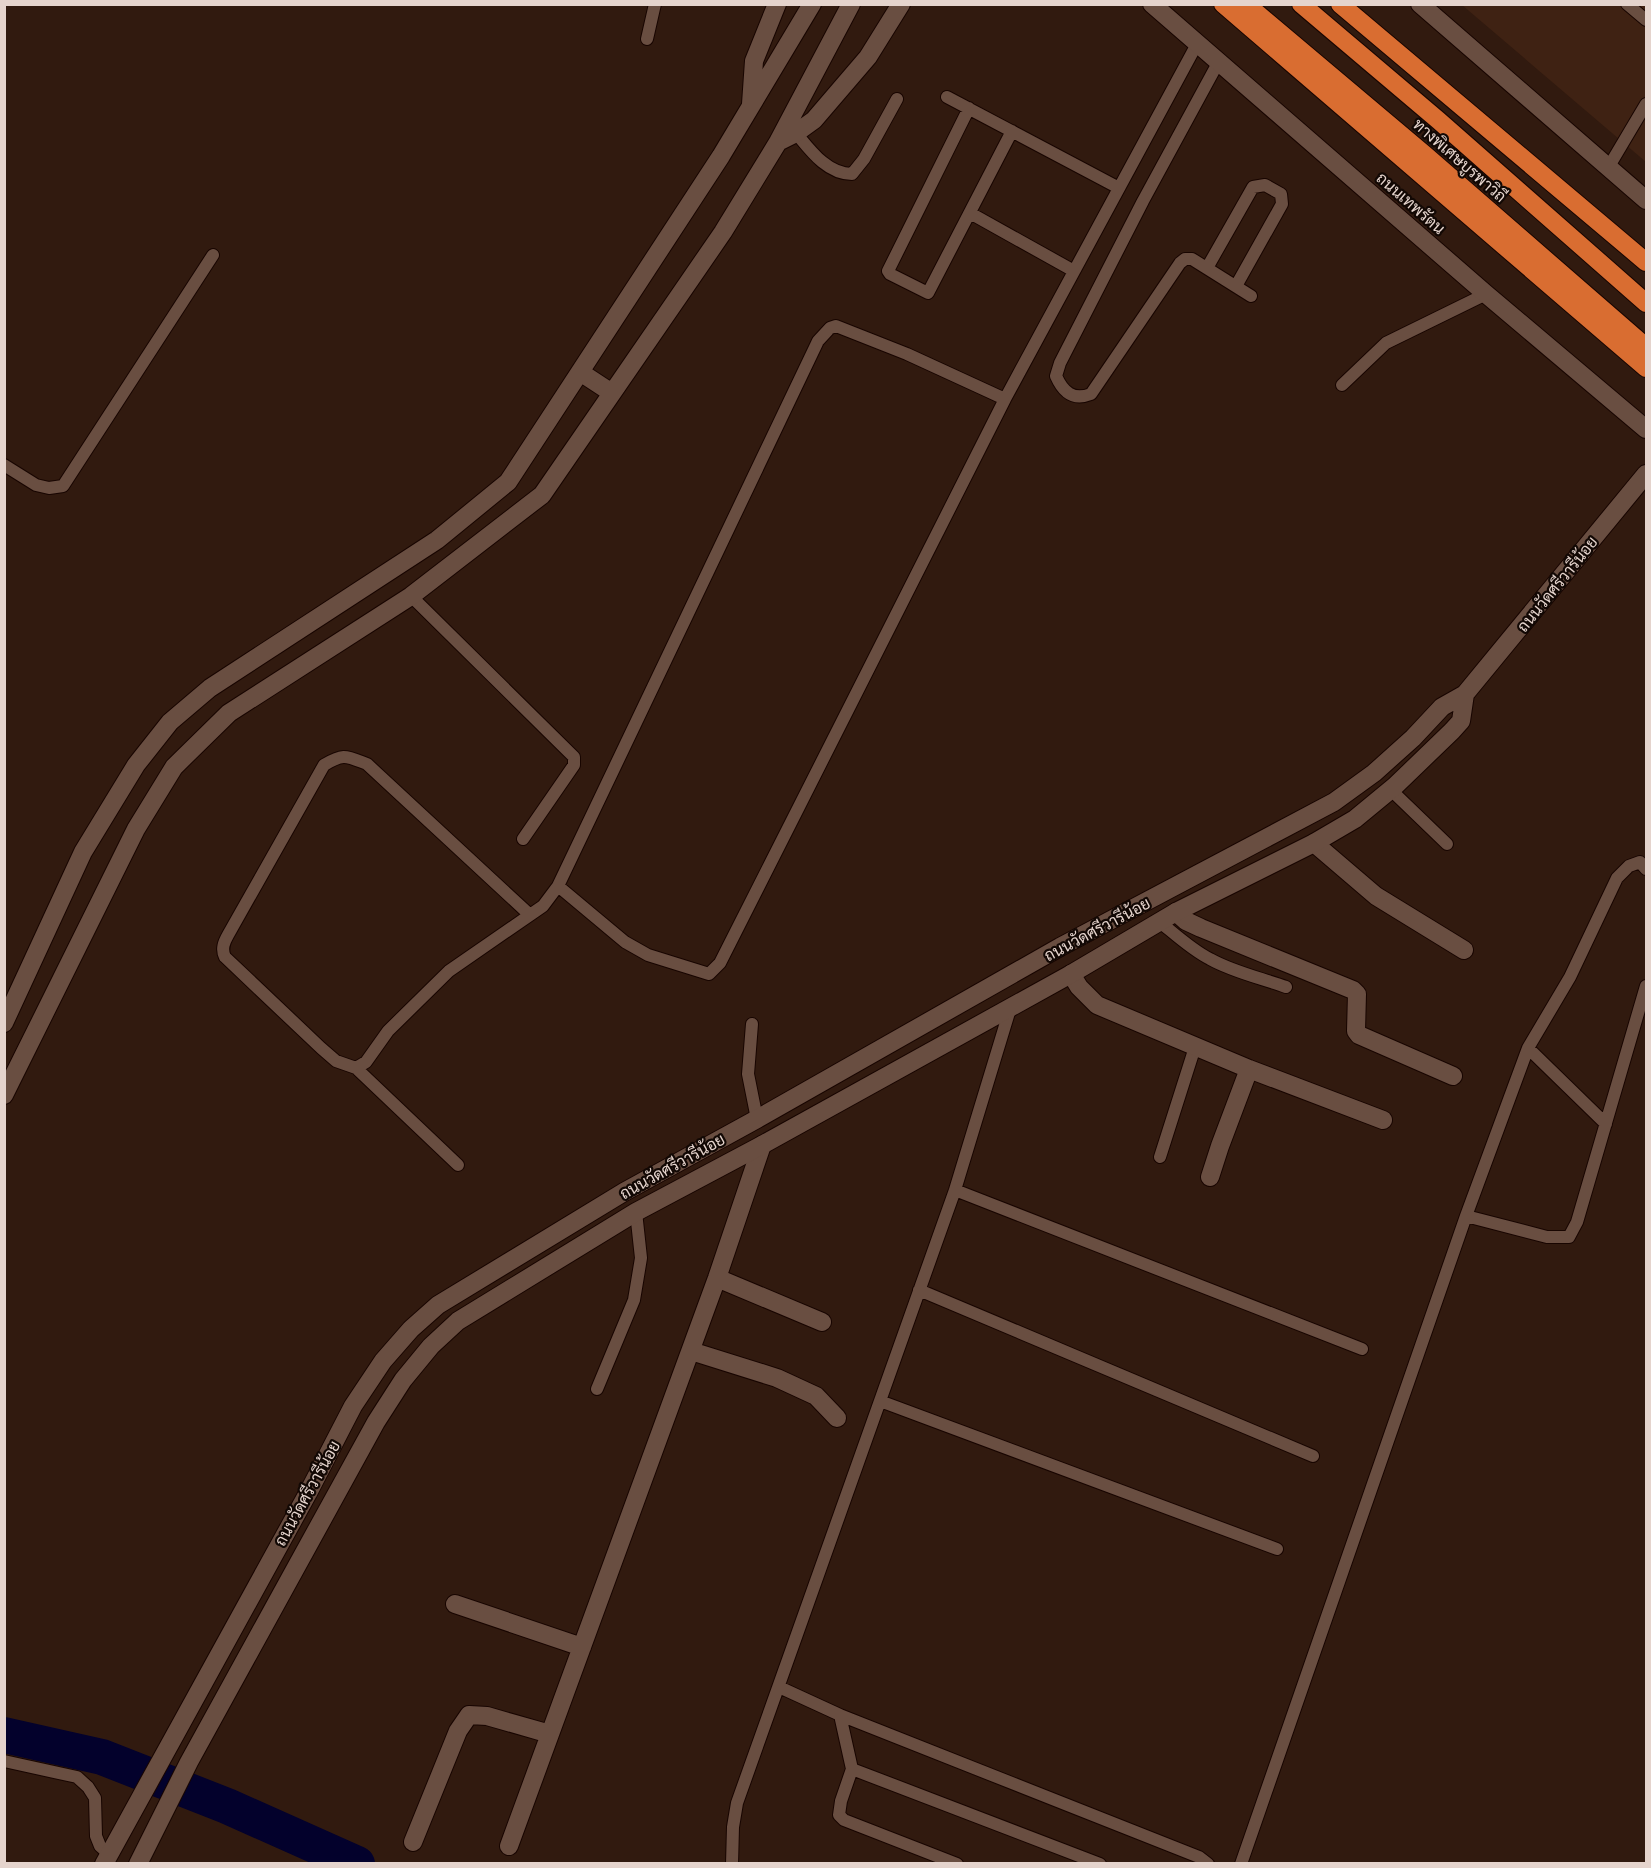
<svg xmlns="http://www.w3.org/2000/svg" width="1651" height="1868" viewBox="0 0 1651 1868" font-family="Mulish,Sarabun,sans-serif">
<rect width="100%" height="100%" fill="#311a0f"/>
<path fill="#3f2213" d="M1462,5H1646V162Z"/>
<g fill="none" stroke-linecap="round" stroke-linejoin="round">
<path stroke="#03012c" stroke-width="36" d="M4,1735L102,1757L227,1806L357,1864"/>
<defs>
<path id="lane" d="M1627,4L1646,20
M647,39L655,4
M1218,63L1143,201L1060,363L1056,376C1063,392 1073,401 1091,394L1180,263L1185,259H1192L1251,296
M947,97L1119,188
M969,108L888,271L890,274L928,293L1012,131
M796,133C810,150 827,174 852,174L864,159L897,99
M1608,168L1646,104
M970,213L1074,271
M1207,268L1253,187L1265,185L1281,194L1282,204L1236,286
M1342,385L1386,343L1486,294
M4,465L36,485L49,488L63,486L213,255
M411,596L574,757V765L523,839
M1391,790L1447,844
M558,886L625,942L648,955L709,974L720,963L1005,399L1197,44
M530,915L543,906L558,886L818,341L830,328L836,326L907,354L1005,399
M1160,922C1176,935 1192,950 1210,959C1233,972 1261,978 1286,987
M752,1024L748,1074L757,1119
M1528,1048L1606,1124
M356,1068L366,1062L388,1031L449,971L530,915L367,764C346,756 344,753 324,765L228,935C224,942 221,949 225,957L321,1048L336,1061L356,1068L458,1165
M1160,1157L1195,1047
M955,1190L1362,1349
M1466,1216L1547,1237H1569L1577,1222L1646,986
M919,1290L1313,1456
M597,1389L634,1300L641,1258L636,1212
M880,1401L1277,1549
M779,1687L840,1715
M4,1761L77,1777L88,1787L95,1798L96,1836L100,1846L109,1854
M852,1769L1100,1864
M732,1864L733,1827L737,1803L955,1190L1011,1006
M957,1864L844,1820L839,1815L841,1801L852,1769L840,1715L1199,1857L1208,1864
M1241,1864L1466,1216L1528,1048L1570,977L1617,878L1629,866L1640,862L1646,869"/>
<path id="street" d="M751,104L754,61L777,4
M778,142L796,133L814,120L868,57L901,4
M580,372L612,393
M1314,843L1376,896L1464,950
M1176,912L1186,921L1201,928L1353,990L1357,994L1356,1031L1359,1035L1453,1076
M1071,974L1079,987L1097,1005L1249,1069L1383,1120
M4,1023L83,852L136,765L170,722L210,688L437,540L508,482L721,156L812,4
M4,1095L136,829L174,767L229,713L411,596L542,495L723,232L778,142L851,4
M1210,1177L1220,1146L1249,1069
M717,1278L822,1322
M691,1351L777,1378L816,1396L837,1418
M455,1604L582,1647
M413,1842L458,1731L469,1715L487,1716L550,1734
M509,1846L717,1278L762,1145"/>
<path id="secondary" d="M1152,4L1486,294L1646,429
M1420,4L1646,200
M104,1864L308,1493L353,1406L383,1361L411,1329L438,1305L624,1192L757,1119L1060,947L1334,802L1374,773L1413,738L1442,707L1465,694L1646,474
M138,1864L189,1762L376,1422L403,1380L431,1346L458,1321L636,1212L762,1145L1071,974L1176,912L1314,843L1355,819L1395,786L1452,731L1461,721L1465,694"/>
<path id="highway" d="M1223,4L1646,368
M1246,4L1425,155L1646,347
M1301,4L1438,120L1646,303
M1340,4L1646,262"/>
</defs>
<use href="#lane" stroke="#180500" stroke-width="14"/>
<use href="#street" stroke="#180500" stroke-width="20"/>
<use href="#secondary" stroke="#180500" stroke-width="20"/>
<use href="#highway" stroke="#180500" stroke-width="20"/>
<use href="#lane" stroke="#694e41" stroke-width="12"/>
<use href="#street" stroke="#694e41" stroke-width="18"/>
<use href="#secondary" stroke="#694e41" stroke-width="18"/>
<use href="#highway" stroke="#d96d31" stroke-width="18"/>
</g>
<g text-anchor="middle" stroke-width="4.5" stroke-linejoin="round" paint-order="stroke">
<g font-size="16" fill="#e5d4cd" stroke="#120804">
<text transform="translate(1460 160) rotate(41)" y="6">ทางพิเศษบูรพาวิถี</text>
<text transform="translate(1411 203) rotate(41)" y="6">ถนนเทพรัตน</text>
<text transform="translate(1557 584) rotate(-51)" y="6">ถนนวัดศรีวารีน้อย</text>
<text transform="translate(1097 929) rotate(-28)" y="6">ถนนวัดศรีวารีน้อย</text>
<text transform="translate(672 1166) rotate(-29)" y="6">ถนนวัดศรีวารีน้อย</text>
<text transform="translate(307 1493) rotate(-61)" y="6">ถนนวัดศรีวารีน้อย</text>
</g>
</g>
<rect width="1651" height="1868" fill="none" stroke="#e5d4cd" stroke-width="12"/>
</svg>
